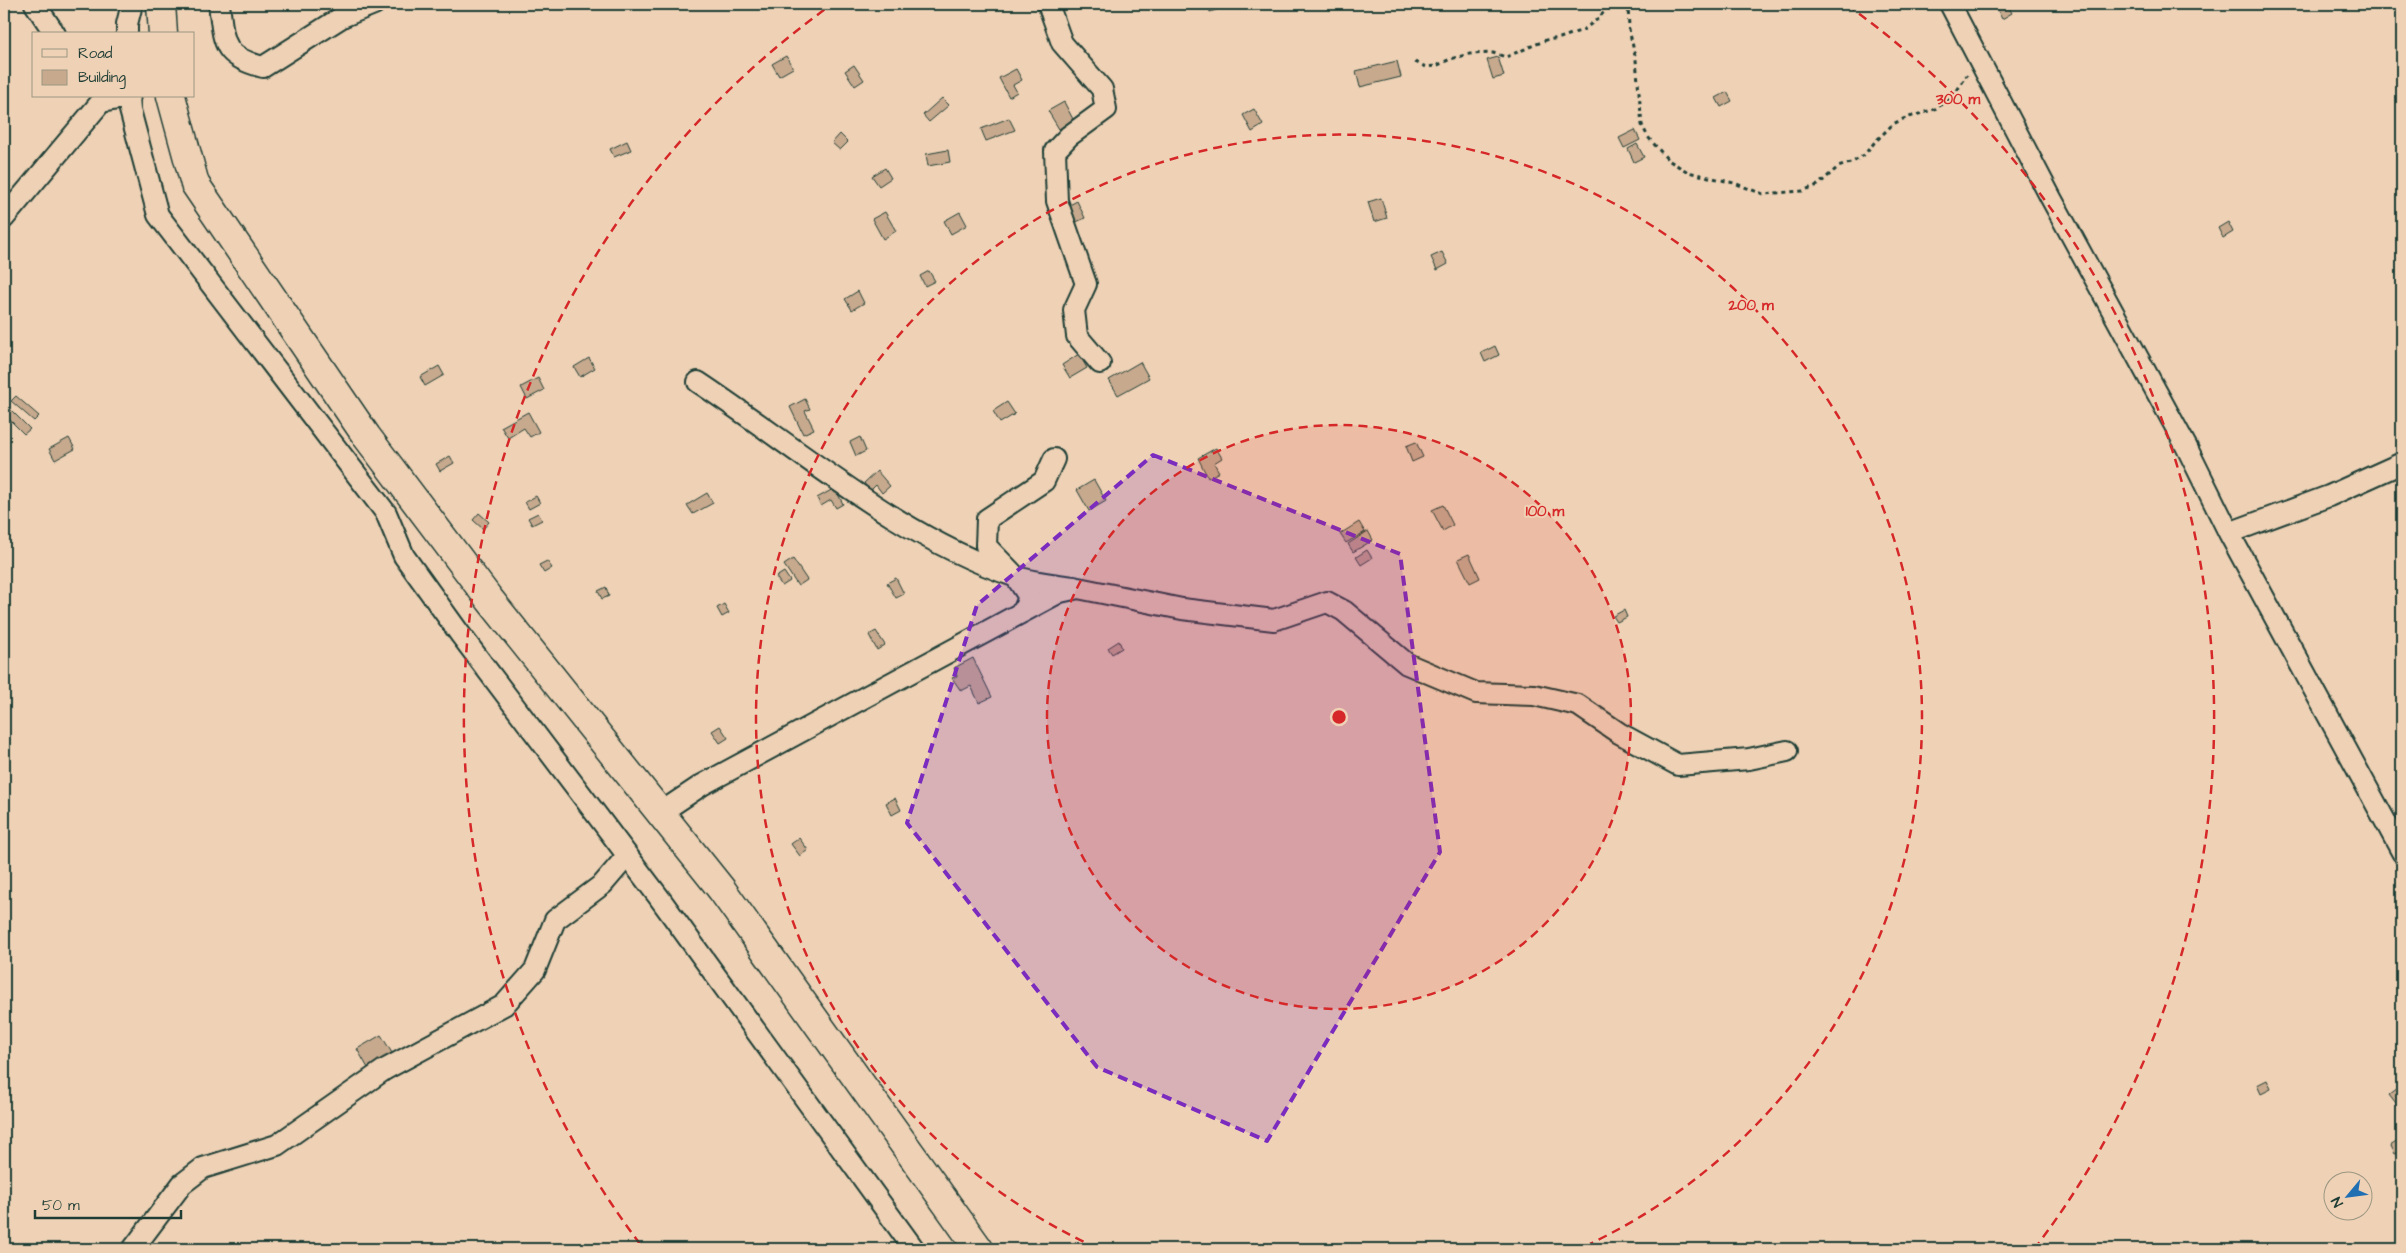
<svg xmlns="http://www.w3.org/2000/svg" width="2406" height="1253" viewBox="0 0 2406 1253" font-family="'Architects Daughter',sans-serif">
<rect width="100%" height="100%" fill="#efd2b6"/>
<filter id="ink" filterUnits="userSpaceOnUse"><feTurbulence type="fractalNoise" baseFrequency=".02" numOctaves="2"/><feDisplacementMap in="SourceGraphic" scale="10" xChannelSelector="R" yChannelSelector="G"/><feConvolveMatrix kernelMatrix="1 2 1 2 8 2 1 2 1" color-interpolation-filters="sRGB"/></filter>
<g filter="url(#ink)">
<path fill="#c7a98e" stroke="#1f3d34" d="M1208,4H1233L1210,12Z
M2007,4L2012,13L2002,19L1997,9Z
M786,56L793,68L779,76L772,64Z
M1498,57L1504,76L1493,79L1487,60Z
M1397,61L1401,77L1360,87L1356,71Z
M854,65L864,80L855,86L845,71Z
M1016,69L1022,80L1013,85L1017,92L1009,97L999,78Z
M1727,92L1732,101L1721,107L1716,98Z
M942,98L949,105L929,122L923,115Z
M1064,102L1074,121L1059,129L1048,111Z
M1254,109L1263,125L1252,132L1243,115Z
M1009,118L1015,130L986,141L981,129Z
M1635,130L1640,140L1624,148L1619,138Z
M840,134L848,142L840,150L832,143Z
M627,141L631,150L614,157L610,149Z
M1637,144L1644,157L1634,162L1628,149Z
M948,150L950,162L928,166L926,154Z
M885,168L891,178L879,186L872,176Z
M1381,198L1387,218L1374,222L1368,202Z
M1077,201L1085,218L1072,224L1064,208Z
M885,212L896,231L883,239L872,219Z
M960,212L967,225L951,234L944,221Z
M2228,222L2233,232L2223,238L2218,228Z
M1442,252L1448,264L1437,270L1431,257Z
M929,271L935,281L925,286L920,276Z
M858,291L864,303L852,310L845,299Z
M1495,346L1499,355L1485,362L1481,353Z
M1079,354L1087,368L1070,378L1062,365Z
M589,358L595,368L580,377L574,367Z
M1140,362L1149,378L1118,395L1109,380Z
M439,366L444,375L425,386L420,377Z
M538,378L544,390L527,399L521,387Z
M16,396L39,416L34,421L11,401Z
M805,399L810,409L805,411L814,429L803,434L790,407Z
M1007,402L1015,414L1000,423L993,411Z
M9,408L30,429L24,434L4,414Z
M528,412L539,432L530,437L524,428L508,438L501,427Z
M860,437L866,451L856,456L850,442Z
M69,438L75,449L55,460L49,449Z
M1416,442L1423,457L1412,462L1406,446Z
M1216,448L1222,458L1214,463L1219,472L1208,478L1198,458Z
M450,456L454,463L440,471L436,464Z
M877,471L890,486L882,493L876,485L870,491L864,483Z
M1094,480L1106,501L1089,511L1077,490Z
M835,488L843,504L836,508L831,500L821,506L817,498Z
M707,493L713,503L693,514L687,505Z
M536,496L540,503L529,509L525,502Z
M1443,505L1453,525L1443,531L1432,510Z
M479,513L489,522L483,529L473,520Z
M538,513L542,520L532,525L528,518Z
M1359,522L1365,532L1346,543L1340,534Z
M1368,531L1373,540L1353,552L1348,544Z
M1367,550L1372,558L1361,565L1356,557Z
M1469,554L1480,578L1470,583L1458,559Z
M793,559L807,580L798,586L784,565Z
M547,561L552,568L544,573L539,565Z
M784,572L790,581L782,586L776,577Z
M896,578L904,594L896,598L887,583Z
M606,587L609,596L602,599L598,591Z
M724,604L729,613L722,617L717,608Z
M1624,610L1627,617L1617,622L1613,616Z
M876,631L885,645L877,650L869,635Z
M1119,641L1122,648L1112,654L1108,648Z
M973,658L992,697L979,703L971,686L961,691L952,678L957,676L954,668Z
M720,726L728,738L720,743L712,731Z
M895,798L901,810L892,815L886,803Z
M799,838L808,850L800,856L791,844Z
M381,1035L392,1053L368,1068L357,1049Z
M2267,1080L2271,1089L2261,1094L2257,1085Z
M2397,1089L2402,1096V1106L2399,1108L2389,1095Z
M2398,1141L2402,1149L2394,1154L2390,1146Z"/>
<g fill="none" stroke-linecap="round" stroke-linejoin="round">
<defs>
<path id="street" d="M35,4L55,34
M219,4C224,42 221,56 263,67L342,17L374,4
M1048,4L1062,43L1102,89L1106,109L1069,136L1055,151L1057,201L1086,284L1074,310L1077,336L1100,363
M1950,4L2051,198L2186,446L2229,533L2402,852
M127,34V24L132,4
M129,96L130,110L158,215L386,513L404,556L460,634L658,896L914,1249
M4,218L101,102L130,97
M698,382C798,448 900,538 1014,576C1033,583 1055,584 1074,587
M2229,533L2329,496L2402,463
M1023,612L1029,597L1016,577L986,546L987,519L1044,481L1054,459
M660,813L702,785L1060,592L1078,588L1182,609L1274,620L1327,602L1344,611L1407,664L1476,693L1534,695L1578,705L1619,733L1678,765L1749,759L1787,751
M133,1249L182,1184L203,1168L277,1145L384,1070L504,1005L535,970L555,920L603,884L627,856"/>
<path id="secondary" d="M161,4L163,34
M171,96L195,184L367,437L490,600L722,890L979,1249"/>
</defs>
<use href="#street" stroke="#1f3d34" stroke-width="24"/>
<use href="#secondary" stroke="#1f3d34" stroke-width="31"/>
<path stroke="#1f3d34" stroke-width="3" stroke-dasharray="4 4" stroke-linecap="butt" d="M1628,4L1629,29L1636,60L1642,125L1648,137L1668,160L1688,172L1734,183L1763,194L1802,191L1818,185L1838,167L1853,162L1864,155L1874,143L1893,124L1903,119L1935,109L1947,101L1956,92L1967,75
M2398,4L2402,6
M1415,62L1426,67L1436,66L1450,59L1470,54L1493,53L1506,57L1546,40L1560,38L1583,30L1599,18L1610,4"/>
<use href="#street" stroke="#efd2b6" stroke-width="20"/>
<use href="#secondary" stroke="#efd2b6" stroke-width="28"/>
</g>
</g>
<path fill="#7b2cbf" fill-opacity="0.2" stroke="#7b2cbf" stroke-width="4" stroke-dasharray="10 6" stroke-linejoin="round" d="M1153,455L1400,554L1440,852L1267,1141L1097,1067L907,823L977,605Z"/>
<circle cx="1339" cy="717" r="292" fill="#d62828" fill-opacity=".12"/>
<g fill="none" stroke="#d62828" stroke-width="2.5" stroke-dasharray="9 6">
<circle cx="1339" cy="717" r="292"/>
<path d="M1097 1248A583 583 0 1 1 1581 1248"/>
<path d="M640 1244A875 875 0 0 1 831 5M1847 5A875 875 0 0 1 2038 1244"/>
</g>
<circle cx="1339" cy="717" r="8" fill="#d62828" stroke="#efd2b6" stroke-width="2.5"/>
<g font-size="15" text-anchor="middle" font-weight="bold" fill="#d62828" stroke="#efd2b6" stroke-width="4" stroke-linejoin="round" paint-order="stroke">
<text x="1958" y="104">300 m</text>
<text x="1751" y="310">200 m</text>
<text x="1545" y="516">100 m</text>
</g>
<rect width="2406" height="1253" fill="none" stroke="#efd2b6" stroke-width="20"/>
<rect x="10" y="10" width="2386" height="1233" fill="none" stroke="#1f3d34" stroke-width="2" filter="url(#ink)"/>
<rect x="32" y="32" width="162" height="65" fill="#efd2b6" stroke="#9c9682"/>
<rect x="42" y="49" width="25" height="8" fill="#efd2b6" stroke="#9c9682"/>
<text x="78" y="58" font-size="15" fill="#1f3d34">Road</text>
<rect x="42" y="70" width="25" height="15" fill="#c7a98e" stroke="#9c9682"/>
<text x="78" y="82" font-size="15" fill="#1f3d34">Building</text>
<g transform="translate(2348 1196) rotate(241)"><circle r="24" fill="#efd2b6" stroke="#9c9682"/>
<path d="M0-4L9 19L0 12L-9 19Z" fill="#1f6fb2"/>
<text y="-8" font-size="14" font-weight="bold" text-anchor="middle" fill="#1f3d34">N</text>
</g>
<path d="M35 1210v8h146v-8" fill="none" stroke="#1f3d34" stroke-width="2.5"/>
<text x="42" y="1210" font-size="15" fill="#1f3d34" stroke="#efd2b6" stroke-width="4" paint-order="stroke">50 m</text>
</svg>
